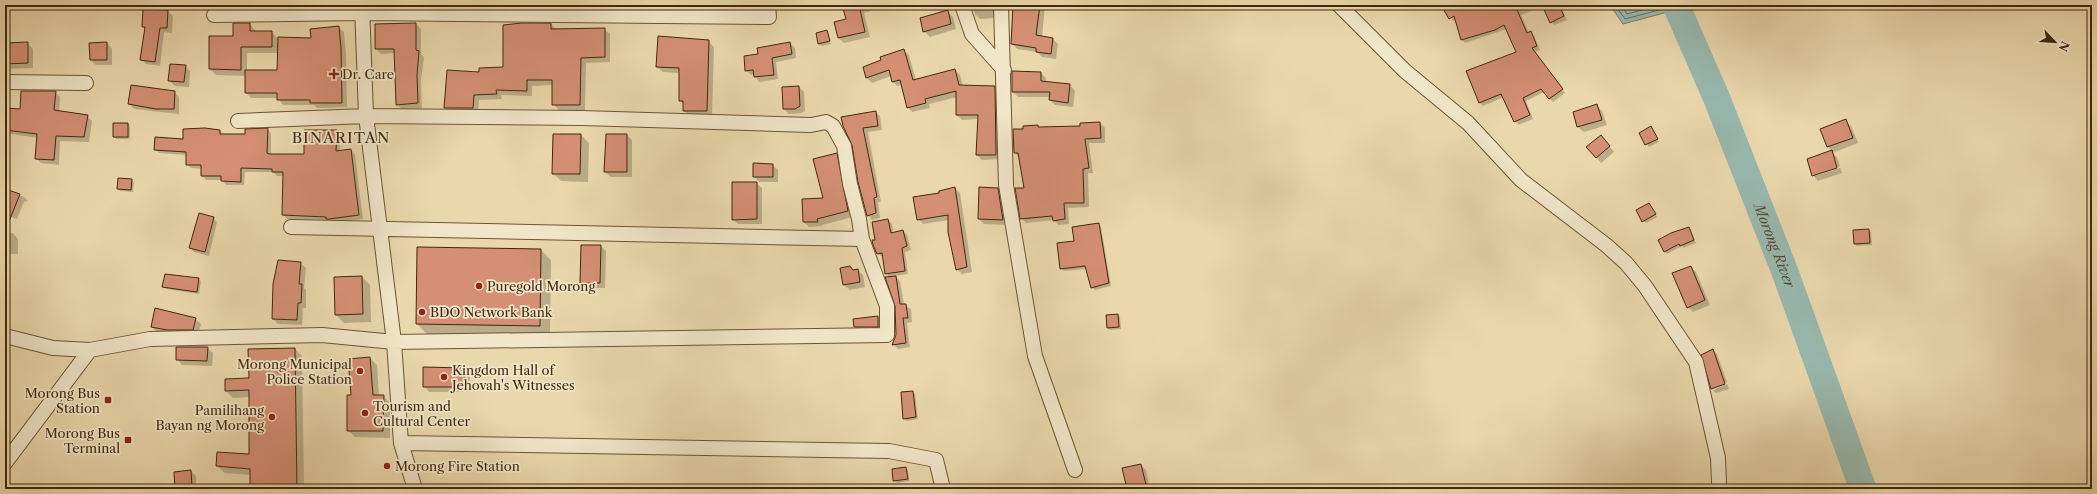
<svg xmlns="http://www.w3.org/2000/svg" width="2097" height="494" viewBox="0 0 2097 494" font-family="'Libre Caslon Text',serif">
<rect width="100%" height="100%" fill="#ead8ac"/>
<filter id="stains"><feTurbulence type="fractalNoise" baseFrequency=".005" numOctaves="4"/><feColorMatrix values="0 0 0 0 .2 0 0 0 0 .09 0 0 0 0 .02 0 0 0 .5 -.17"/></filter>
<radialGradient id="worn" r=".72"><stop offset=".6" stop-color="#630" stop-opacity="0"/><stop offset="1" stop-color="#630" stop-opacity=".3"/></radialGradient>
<path fill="#98b9af" stroke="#767f6e" d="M1610,5H1683L1679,9L1623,24Z"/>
<path fill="#0003" fill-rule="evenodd" d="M5,5H17L16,8H5Z
M148,5H169L168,11L173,16L172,33L164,32L160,66L146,64L142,60L146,29L143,26Z
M252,5H275V7Z
M306,5H351L350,9L311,10Z
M383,5H415V7L386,8Z
M532,5H557V11H537Z
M843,5H890L864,13L870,37L844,43L839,38L847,19Z
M972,5H995L996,18L980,19L975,14Z
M1014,5H1045L1042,37L1053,39L1058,44L1056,59L1042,57L1037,52L1017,49L1012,43Z
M1444,5H1560L1567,20L1554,25L1544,6L1521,15L1529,33L1534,36L1540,50L1534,52L1565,93L1553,102L1544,92L1526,101L1533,119L1518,125L1504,97L1483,106L1479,102L1517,52L1507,29L1465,43L1461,39L1456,20L1453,21L1450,18Z
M947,11L953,17L956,29L930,37L924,31Z
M380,23L416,24L421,29V54L424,57L421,81L422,108L402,109L397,104L395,53L381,54L376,49Z
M250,24L256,32H272L279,40L312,39L338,27L344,32L346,54L347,107L317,108L314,105H283L278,98H251L246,93V76L216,75L210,69L234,37ZM247,53H279L278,71H247Z
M551,24L557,30L604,29L610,34V62L586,63L585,110H559L553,104V85L532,86V96L501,95L502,99L479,100L478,114L451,113L445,107L480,73L504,68Z
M827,31L831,44L822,46L819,44Z
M708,41L714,47L712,116H690L684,111V105L680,101V73L663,72L657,67Z
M27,43L33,49V68L5,69V44Z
M107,43L112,49V65H96L91,60Z
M790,43L795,48L796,58L776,62L778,79L759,82L754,74L751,75L746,70L759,55Z
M904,51L909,55L916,80L955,70L960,75L963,86L994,87L999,92L1000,159L982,160L977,155L978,119L962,120L957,115V97L929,104L930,108L912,112L908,107L902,85L897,86L893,82L891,76L872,83L867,78L864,68Z
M185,66L190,71L189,87L175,86L169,80Z
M1041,73L1046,78V83L1070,85L1075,91L1073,107L1055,105L1050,100V97H1018L1013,92Z
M799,87L804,92L805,111L801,113L789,114L784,109Z
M55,92L60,97L59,112L87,116L92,121L89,142L60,141L59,165L41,163L36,158L38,138L5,133V109L21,111Z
M174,92L179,97V114L134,109L129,103Z
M1597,106L1602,111L1607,125L1584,132L1578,127L1574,113Z
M875,112L880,116L882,130L868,132L881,202H878L880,218L872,220L868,215L853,144L844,125Z
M1846,121L1851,126L1858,143L1832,153L1837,157L1840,166L1815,174V176L1840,168L1842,173L1818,181L1813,175L1832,151L1828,147L1822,130Z
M1100,123L1105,128V143H1089L1093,173H1088L1089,207L1068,208L1069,224L1058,225L1054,220L1026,223L1021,218L1025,189L1020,158L1015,153L1024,130L1038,126L1039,128L1081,127Z
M128,124L130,126V139H116L114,137Z
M1651,128L1659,142L1649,147L1640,133Z
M267,129L271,133V154L305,155L336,131L340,135V152L351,150L355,154L363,219L334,223L329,220L287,219L283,214L284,176H277L273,172H245L244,185H226L222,180H206L202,176V169L191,168L187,164V155L159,153L155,149L220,131L224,135H246Z
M581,135L589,143L588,182L561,181L553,173Z
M607,135H627L632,140V177H611L605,172Z
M1606,142L1614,152L1601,163L1596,157Z
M836,154L841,159L853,217L822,225V226L809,227L804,222L824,199Z
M772,165L778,170V182H759L754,176Z
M131,180L134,182L133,192L120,191L118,189Z
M756,183L762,188V224H738L733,219Z
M955,188L960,193L972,272L962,274L957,269L949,220L923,224L918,219L940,194Z
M997,188L1003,194L1008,225L984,224L979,219Z
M5,190L24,197L28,201L24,202L17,219L5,215Z
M1649,204L1657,217L1646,223L1643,221Z
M213,218L217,222L209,256L194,252L190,248Z
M888,220L892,224L893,233L903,231L907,235L911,250L905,252L908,274L895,276L900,281L904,305L911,309L912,322L907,323L910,347L898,349L894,345L896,335V306L890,278L886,273L883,257L877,253L876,240Z
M1098,224L1101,227L1111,286L1095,290L1092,287L1087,269L1064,271L1061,268L1075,242Z
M1689,228L1696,243L1683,248L1682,246L1667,254L1665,252Z
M1868,230L1871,232L1872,245L1857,246L1855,244Z
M5,233H13L18,239V254H5Z
M601,246L606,251L605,288H586L581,282Z
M418,248L541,250L551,260L550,336L427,334L417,324Z
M300,263L306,268L304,288L306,290V308H303L302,325L278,324L273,319Z
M1690,267L1696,272L1710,305L1693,312L1688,307Z
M841,269L858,270L863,275L865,287L850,290L844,285Z
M362,277L370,285L371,322L344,323L336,315Z
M198,279L201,281L199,294L166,289L163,287Z
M1118,315L1120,317L1121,329L1110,330L1108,327Z
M878,317L880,320V329H857L855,327L854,320Z
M195,319L201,324L198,334L157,332L152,327Z
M207,348L213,353L212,366L182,365L177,359Z
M295,349L302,356L304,489H251V475L225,473L217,466L250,455V397L233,398L226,391L250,379Z
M1713,350L1717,354L1727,382L1713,388V390L1727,384L1729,389L1716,393L1712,389L1702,355Z
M370,358L377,365L379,396H383L390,403V438L355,437L348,430L352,396Z
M464,369L470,374L469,392H429L424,386Z
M913,392L915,394L918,419L907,421L904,419Z
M1141,465L1146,470L1150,489H1128Z
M906,468L908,471L909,481L897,483L894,480Z
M191,471L196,476V489H176Z
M391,487L393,489H344Z
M917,488L919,489H902Z"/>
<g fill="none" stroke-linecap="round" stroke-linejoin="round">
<path stroke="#6d705e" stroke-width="1" d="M1615,5L1625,19L1678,5
M1621,5L1627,14L1660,5"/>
<path stroke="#98b9af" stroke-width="27" id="s1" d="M1676,5L1717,99L1785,272L1863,489"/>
</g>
<path fill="#d48f74" stroke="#42280d" d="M842,5H859L865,32L838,38L834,22L846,19Z
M1013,5H1040L1036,35L1053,38L1051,54L1036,52V48L1011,44Z
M1441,5H1515L1527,33L1531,31L1537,46L1532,48L1563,89L1549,99L1541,89L1523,98L1530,115L1514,122L1501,94L1479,103L1466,71L1516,52L1504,25L1495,30L1461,40L1454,16L1449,19Z
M1542,5H1559L1564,16L1550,23Z
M143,9L168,10L167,28H160L155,62L140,60L145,27H142Z
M948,10L951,24L923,32L920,18Z
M233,23H250V31H272V47H241V70L209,69V36H233Z
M416,23V50L419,51L417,75L418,103L396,105L394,49H375V24Z
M522,23H551V29L605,28V57L581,58L580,105H552V80H527V91L496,90L497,94L474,95L473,108H444L447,70L479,72V68L503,67V25Z
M339,26L341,48L342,103H310V100H277V93H245V70H277L278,37L311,38L310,29Z
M827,30L830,41L818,44L816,33Z
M658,36L709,40L707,111H683V101H679V68L656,67Z
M28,42V63L5,64V43Z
M107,42V60H90L89,43Z
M790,42L792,54L772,58L774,75L754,77L753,70L745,71L744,56L758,54L757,48Z
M904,49L913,80L955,69L959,85L995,86L996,155H976L978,115H956V91L925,99L926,103L907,108L900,80L892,82L889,70L866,78L863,67L881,60L880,57Z
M170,64L186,65L184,82L168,81Z
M1012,71L1041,72V81L1070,84L1068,103L1049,100L1050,92H1012Z
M131,85L175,91L174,109H156L128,104Z
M799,86L800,106L795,109H783L782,87Z
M21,91H56L54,110L88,115L84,137L56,136L54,160L35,159L37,134L5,130V108L20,109Z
M1597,104L1602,120L1577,127L1573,112Z
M876,111L878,126L863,128L877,197L874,198L876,213L867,216L858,182L852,145L843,126L841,117Z
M1846,119L1853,138L1827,147L1820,129Z
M1100,122L1101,138L1085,139L1089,168L1083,169L1084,203H1064L1065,219L1053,221L1052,216L1020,219L1015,188H1024L1018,153H1014L1013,129H1023V126L1038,125V127L1080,126V123Z
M113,123H128V137H113Z
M1651,126L1658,139L1645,145L1639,133Z
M205,128L220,130V134H245V129L268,128L267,153L269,154H304V130H337L336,151L351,149L359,215L329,219H326V217L282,215L283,172H272V169L241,168V182L221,181V176H201V165H186V152L154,150L155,137L183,139V129Z
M553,134H581L580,174H552Z
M606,134H627V172H604Z
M1601,135L1610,146L1596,158L1586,147Z
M1832,150L1837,168L1812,176L1807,159Z
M837,153L848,211L817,219L818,222H803L802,199L823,198L813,159Z
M753,163L773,164V177H753Z
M118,178L132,179L131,190L117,189Z
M732,182H757V219L732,220Z
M955,187L967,267L956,270L948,232V215L917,220L913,197L939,193V191Z
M979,187L998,188L1003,220L978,219Z
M5,189L20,194L6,229H5Z
M1649,203L1656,214L1642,222L1636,210Z
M199,213L214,217L205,252L189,248Z
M888,219L891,233L903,230L907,246L902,248L905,271L885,274L882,253L877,254L873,245L872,240H875L872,222Z
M1099,223L1109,283L1091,288L1085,266L1060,269L1057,243L1074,241L1072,227Z
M1689,227L1694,240L1680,246L1679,244L1664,252L1658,240L1671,233Z
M1869,229L1870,243L1854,244L1853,230Z
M581,245H601L600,283H580Z
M417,247L541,249L540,326L416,324Z
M278,260L301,262L299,284H302L301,303H298L297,320L272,319L273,284Z
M850,266L853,270L858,269L860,282L843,285L840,268Z
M1691,266L1705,300L1687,308L1672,273Z
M165,274L199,278L197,292L162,287Z
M362,276L363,314L335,315L334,277Z
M896,276L900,304H906L908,318H903L906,343L892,345L896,335L895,306L885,277Z
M155,308L196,318L193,330H167L151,327Z
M1118,314L1119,327L1107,328L1106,315Z
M878,316V327H854L853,319Z
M176,347H208L207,361L176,360Z
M295,348L297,489H250V469L216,466L217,452L249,454V390L225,391V379L249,378L248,349Z
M1713,349L1725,384L1711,389L1701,355Z
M370,357L373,395H384L383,431H347V395H351L348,359Z
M423,367L465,368V387H423Z
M913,391L916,417L903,419L901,392Z
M1141,464L1147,489H1127L1122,468Z
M906,467L908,479L893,481L892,469Z
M191,470L192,488L175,489L174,472Z"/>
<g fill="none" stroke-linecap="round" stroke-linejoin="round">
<defs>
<path id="street" d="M362,5L366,116L394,342L401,443L415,489
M962,5L972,34L1004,70
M1001,5L1006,185L1035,356L1075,470
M1339,5L1405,71L1468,123L1521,180L1606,245L1626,263L1645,286L1696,362L1718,458L1719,483
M214,15L361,13L769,17L768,5
M5,82L86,83
M291,227L862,239
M5,336L53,348L90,350L150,339L322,335L394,342L887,335V306L862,239L859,219L850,184L844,146L833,126L826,122L811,125L582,118L366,116L238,121
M401,443L889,451L936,460L943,489
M5,463L90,350"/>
</defs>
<use href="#street" stroke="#6c5435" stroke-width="16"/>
<use href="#street" stroke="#f1e6c9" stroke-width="14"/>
</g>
<g fill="#8f2418" stroke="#f1e6c9" stroke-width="1.5">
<path d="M332 68h4v4h4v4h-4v4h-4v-4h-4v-4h4z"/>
<circle cx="479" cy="286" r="4"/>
<circle cx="422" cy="312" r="4"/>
<circle cx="360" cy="371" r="4"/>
<circle cx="444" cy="377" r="4"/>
<rect x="104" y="396" width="8" height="8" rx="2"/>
<circle cx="365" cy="413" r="4"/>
<circle cx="272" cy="417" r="4"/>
<rect x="124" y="436" width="8" height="8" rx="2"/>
<circle cx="387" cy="466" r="4"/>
</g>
<g text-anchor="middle" stroke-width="3.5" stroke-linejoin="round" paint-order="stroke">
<g font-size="13" fill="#42280d" stroke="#f1e6c9" text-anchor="start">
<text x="342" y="79">Dr. Care</text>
<text x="487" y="291">Puregold Morong</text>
<text x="430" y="317">BDO Network Bank</text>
<text x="352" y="369" text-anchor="end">Morong Municipal<tspan x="352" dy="15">Police Station</tspan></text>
<text x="452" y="375">Kingdom Hall of<tspan x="452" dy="15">Jehovah's Witnesses</tspan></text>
<text x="100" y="398" text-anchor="end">Morong Bus<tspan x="100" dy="15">Station</tspan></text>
<text x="373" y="411">Tourism and<tspan x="373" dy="15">Cultural Center</tspan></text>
<text x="264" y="415" text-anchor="end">Pamilihang<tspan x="264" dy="15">Bayan ng Morong</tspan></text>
<text x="120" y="438" text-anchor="end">Morong Bus<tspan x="120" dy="15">Terminal</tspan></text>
<text x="395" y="471">Morong Fire Station</text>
</g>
<g font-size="14" font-style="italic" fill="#584c36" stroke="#f1e6c9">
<text dy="5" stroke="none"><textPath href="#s1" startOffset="260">Morong River</textPath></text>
</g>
<g font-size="15" letter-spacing="1" fill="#42280d" stroke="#f1e6c9">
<text x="341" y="143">BINARITAN</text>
</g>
</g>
<rect width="2097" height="494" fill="none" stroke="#ead8ac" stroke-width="20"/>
<rect x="6" y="6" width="2085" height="482" fill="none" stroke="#42280d" stroke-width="2"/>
<rect x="10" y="10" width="2077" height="474" fill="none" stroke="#42280d"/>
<g transform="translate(2055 42) rotate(115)" stroke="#f1e6c9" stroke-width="3" paint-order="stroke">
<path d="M0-3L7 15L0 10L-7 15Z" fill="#42280d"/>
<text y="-6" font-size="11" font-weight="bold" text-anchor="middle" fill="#42280d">N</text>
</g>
<rect width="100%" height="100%" filter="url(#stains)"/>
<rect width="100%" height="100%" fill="url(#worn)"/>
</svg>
